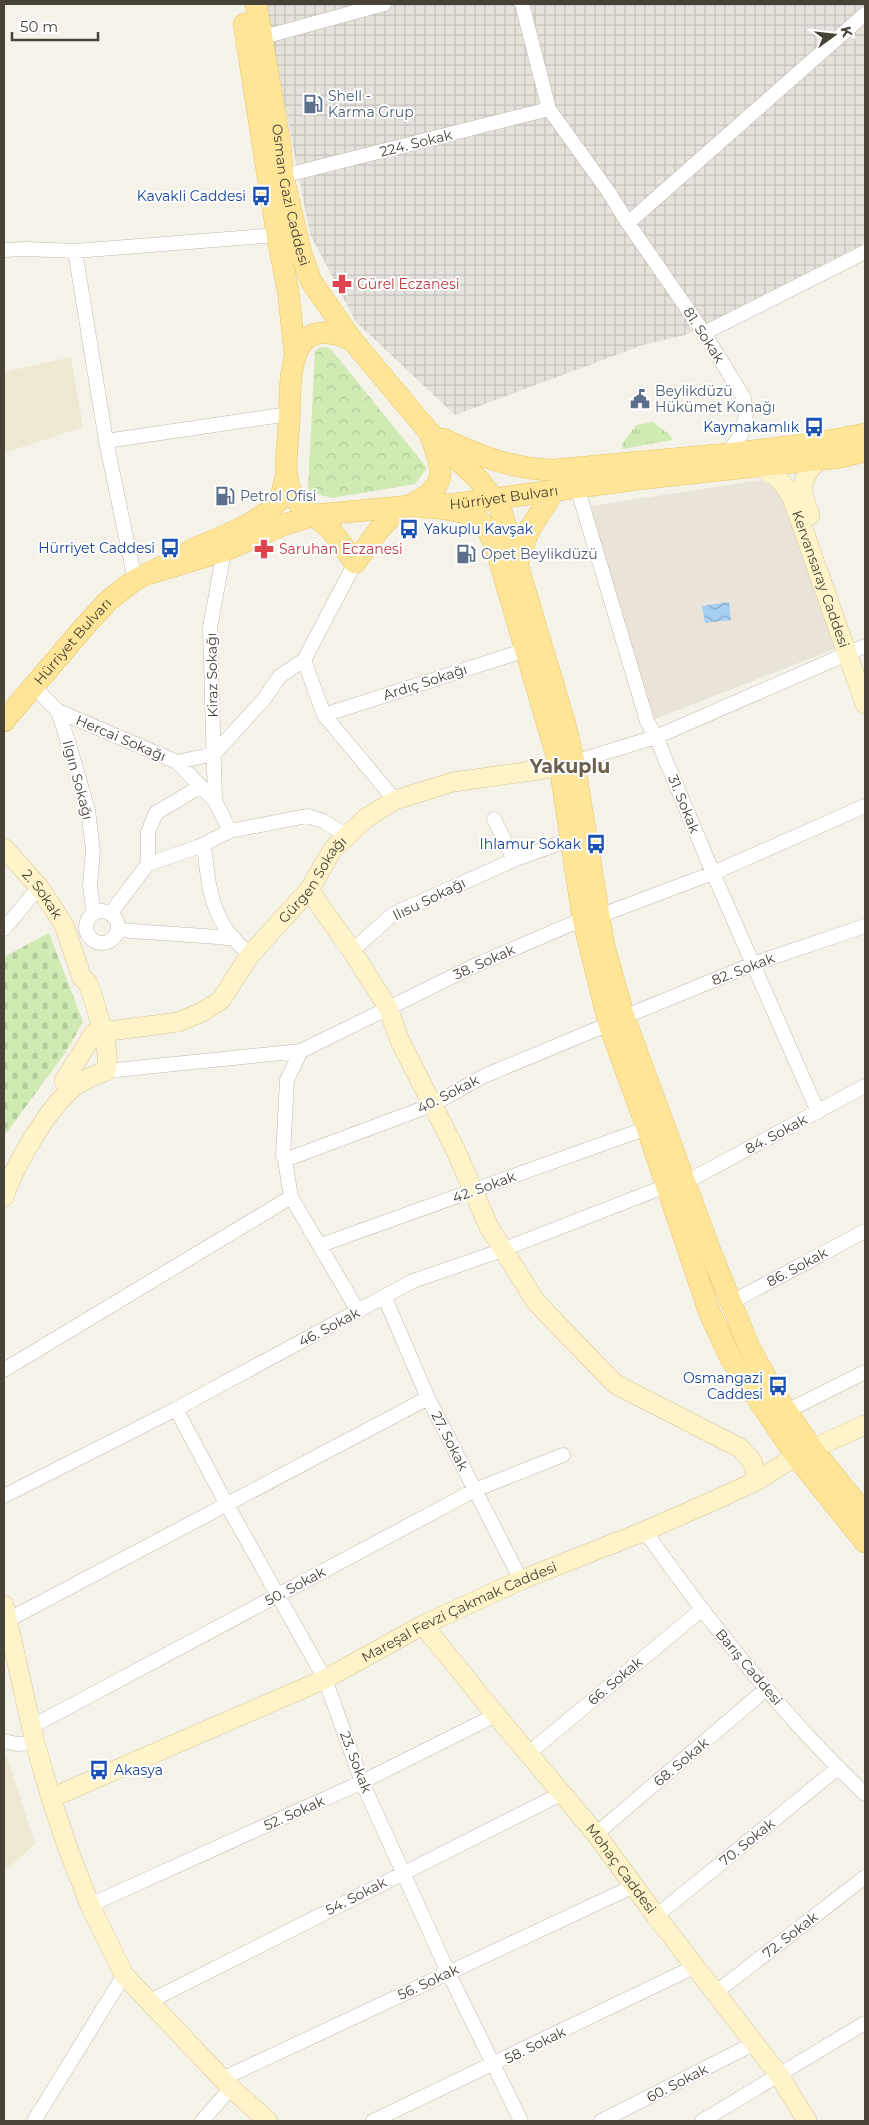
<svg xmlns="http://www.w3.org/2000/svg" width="869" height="2125" viewBox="0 0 869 2125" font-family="Montserrat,sans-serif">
<defs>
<pattern id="industrial-grid" width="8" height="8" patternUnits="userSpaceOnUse" patternTransform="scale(1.25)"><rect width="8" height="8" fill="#e5e1db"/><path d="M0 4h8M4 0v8" fill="none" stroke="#c6c2bd"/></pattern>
<pattern id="grass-tufts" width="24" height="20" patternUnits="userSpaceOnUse" patternTransform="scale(1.25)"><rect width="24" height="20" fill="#cfeab2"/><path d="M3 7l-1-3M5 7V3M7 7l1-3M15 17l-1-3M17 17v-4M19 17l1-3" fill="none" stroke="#b3ca9a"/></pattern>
<pattern id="cemetery-stones" width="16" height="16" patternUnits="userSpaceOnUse" patternTransform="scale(1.25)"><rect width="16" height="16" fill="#cfeab2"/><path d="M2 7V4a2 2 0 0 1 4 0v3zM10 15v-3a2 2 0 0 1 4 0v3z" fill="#b3ca9a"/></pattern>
<pattern id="park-crowns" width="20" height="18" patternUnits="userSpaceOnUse" patternTransform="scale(1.25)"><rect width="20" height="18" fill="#cfeab2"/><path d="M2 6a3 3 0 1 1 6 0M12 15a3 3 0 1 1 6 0" fill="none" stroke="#b3ca9a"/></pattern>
<pattern id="water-waves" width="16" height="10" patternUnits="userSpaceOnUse" patternTransform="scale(1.25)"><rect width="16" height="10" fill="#a5d0f3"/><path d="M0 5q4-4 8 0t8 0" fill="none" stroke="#88aac6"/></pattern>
</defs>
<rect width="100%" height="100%" fill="#f5f2e9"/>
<path fill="#e9e4d7" d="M761,480L782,492L840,647L655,719L630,649L591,506Z"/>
<path fill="url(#industrial-grid)" d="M265,4H865V243L685,335L643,345L455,415L356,322L310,234Z"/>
<path fill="#eee8d3" d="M71,357L83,427L4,453V372Z
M4,1758L8,1759L35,1844L4,1872Z"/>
<path fill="url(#grass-tufts)" d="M653,422L671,436L672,440L623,449L622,444L636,425Z"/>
<path fill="url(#cemetery-stones)" d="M49,933L83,1022L65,1053L4,1136V957Z"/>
<path fill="url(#park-crowns)" d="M320,347L330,348L427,468L415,484L332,498L310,492L308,488L315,351Z"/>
<path fill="url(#water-waves)" d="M729,602L731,620L705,623L702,606Z"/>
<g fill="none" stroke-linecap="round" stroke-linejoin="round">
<defs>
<path id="street" d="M522,4L549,109L608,191L628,223L865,14
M260,38L384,4
M283,176L549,109
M628,223L704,333L744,398L746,415L741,435L727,454
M4,250L26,249L75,251L277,235
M75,251L106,441L135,580
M704,333L865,252
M106,441L289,414
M577,487L647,721L656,737L713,873L818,1112
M304,660L324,715L395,800
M33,686L58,711L70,748L88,810L93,850L90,886L93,907L98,912
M58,711L177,762L214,754
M324,715L526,650
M214,754L264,699L280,676L304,660L355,563
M177,762L215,801L230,831L307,816L323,821L347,836
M574,762L656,737L865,646
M215,801L210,628L224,551
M494,819L514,860
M204,844C207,873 209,904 226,929C232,939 242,947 250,955
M148,864L198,847L230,831
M86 927a16 16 0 1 1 32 0a16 16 0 1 1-32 0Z
M110,914L148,864V832L156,813L201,786
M599,916L713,873L865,806
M4,929L39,887
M118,930L218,937L235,939
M352,951L393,914L514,860L571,839
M624,1017L753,964L865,926
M106,1071L301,1051
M285,1160L432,1105L484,1076L609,1024
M686,1182L865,1086
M291,1197L358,1311
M321,1245L647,1128
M385,1298L428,1398L521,1580
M730,1303L865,1231
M4,1370L291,1197L285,1160L283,1156L287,1080L301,1051L476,965L583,919
M176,1409L226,1503L325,1679L362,1782L448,1972L521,2121
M787,1411L865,1372
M4,1496L176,1409L413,1281L494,1253L666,1186
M645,1531C711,1625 782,1715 865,1794
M4,1622L428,1398
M31,1727L475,1490L563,1455
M4,1741L17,1744L35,1743
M529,1753L701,1610
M596,1834L766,1689
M90,1905L362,1782L496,1715
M656,1916L838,1768
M715,1993L865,1877
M150,2001L563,1793
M222,2079L634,1886
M34,2121L124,1975
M202,2121L231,2088
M373,2121L696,1966
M601,2121L753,2044
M702,2121L865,2023"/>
<g id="secondary">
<path id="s1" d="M760,466C775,475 784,482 792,498L865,704"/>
<path d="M810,515C800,490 799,480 818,460"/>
<path id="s2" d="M4,848L39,887L64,925L82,978L88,983C95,1007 112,1047 106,1071"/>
<path d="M309,890L352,951L388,1008L400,1041L455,1149L489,1227L536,1302L615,1384L740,1448L752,1461L758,1480"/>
<path id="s3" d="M94,1033L178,1022L202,1012L221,1000L250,955L309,890L333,849L366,818L395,800L453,782L560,767"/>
<path d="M64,1081L94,1033"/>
<path d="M4,1197C14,1166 49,1106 75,1086C85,1079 95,1075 106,1071"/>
<path d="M4,1605L35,1743L51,1798L68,1849L90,1905L124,1975L231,2088L268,2121"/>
<path id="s4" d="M423,1625L496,1715L596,1834L656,1916L779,2075L807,2121"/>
<path id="s5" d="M51,1798L325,1679L423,1625L521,1580L645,1531L722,1497L758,1480L796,1456L865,1425"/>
</g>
<g id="primary">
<path id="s6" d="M256,4L280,144L283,176L301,253L311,281L352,340L429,432L479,480L500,507L565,724L574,762L604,946L624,1017L711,1253L749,1347L775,1394L813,1450L865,1514"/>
<path d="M244,24L277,235L288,290L295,354"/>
<path d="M352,340C285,310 291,380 289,424C288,444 283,469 290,489C296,507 317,516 330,529C339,539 347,552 355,563L378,531L400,507"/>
<path d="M443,439C479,456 513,469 553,470L727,454L811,444L865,434"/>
<path d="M410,505C448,487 444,473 431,437"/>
<path d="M410,506C435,509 472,506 488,530C491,535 493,543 496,549L560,767L583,919L609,1024L647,1128L710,1314L731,1359L796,1456L865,1542"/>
<path d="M190,551C215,539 266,522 280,498C283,492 284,483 286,476"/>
<path d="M517,564L529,530L554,491"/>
<path id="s7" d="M151,573L224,551L283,525L315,515L410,506L456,504L639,479L841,457L865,451"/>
<path id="s8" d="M4,721L85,626L109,600L135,580L161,567"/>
</g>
</defs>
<use href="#street" stroke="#c1baac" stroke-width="15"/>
<use href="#secondary" stroke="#d6c798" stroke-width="20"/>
<use href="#primary" stroke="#e7c565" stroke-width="22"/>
<use href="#street" stroke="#fff" stroke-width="14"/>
<use href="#secondary" stroke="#fff4c9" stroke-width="19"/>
<use href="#primary" stroke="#ffe598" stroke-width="21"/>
</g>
<defs>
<symbol id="fuel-bare" viewBox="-9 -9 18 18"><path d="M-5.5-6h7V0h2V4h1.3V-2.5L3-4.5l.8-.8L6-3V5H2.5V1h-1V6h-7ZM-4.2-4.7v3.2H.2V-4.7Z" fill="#5c6f8a" stroke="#fff" stroke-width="2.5" paint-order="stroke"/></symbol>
<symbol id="bus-bare" viewBox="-9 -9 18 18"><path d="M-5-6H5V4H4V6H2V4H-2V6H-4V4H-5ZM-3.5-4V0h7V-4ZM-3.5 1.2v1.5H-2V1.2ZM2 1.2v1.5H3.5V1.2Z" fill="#1a4fb4" stroke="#fff" stroke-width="2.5" paint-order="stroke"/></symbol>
<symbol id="pharmacy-bare" viewBox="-9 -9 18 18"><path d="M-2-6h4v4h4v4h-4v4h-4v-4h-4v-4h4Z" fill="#e0444e" stroke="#fff" stroke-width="2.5" paint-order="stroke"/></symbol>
<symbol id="civic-bare" viewBox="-9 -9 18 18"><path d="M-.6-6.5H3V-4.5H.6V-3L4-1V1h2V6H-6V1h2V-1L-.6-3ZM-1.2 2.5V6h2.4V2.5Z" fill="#5c6f8a" stroke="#fff" stroke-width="2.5" paint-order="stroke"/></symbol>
</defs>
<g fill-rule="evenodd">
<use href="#fuel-bare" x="299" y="90" width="28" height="28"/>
<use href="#bus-bare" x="247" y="182" width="28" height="28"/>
<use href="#pharmacy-bare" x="328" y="270" width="28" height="28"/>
<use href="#civic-bare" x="626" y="385" width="28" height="28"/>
<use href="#bus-bare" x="800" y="413" width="28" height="28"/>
<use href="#fuel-bare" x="211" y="482" width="28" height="28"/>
<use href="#bus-bare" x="395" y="515" width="28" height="28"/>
<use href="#bus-bare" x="156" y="534" width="28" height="28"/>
<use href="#pharmacy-bare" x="250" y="535" width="28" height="28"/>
<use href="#fuel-bare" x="452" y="540" width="28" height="28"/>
<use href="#bus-bare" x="582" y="830" width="28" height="28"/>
<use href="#bus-bare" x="764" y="1372" width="28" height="28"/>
<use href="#bus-bare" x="85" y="1756" width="28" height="28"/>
</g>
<g text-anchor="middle" stroke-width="4" stroke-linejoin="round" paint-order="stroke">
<g font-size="14" fill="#4e5e75" stroke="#fff" text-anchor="start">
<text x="328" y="101">Shell -<tspan x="328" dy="16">Karma Grup</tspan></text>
<text x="655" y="396">Beylikdüzü<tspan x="655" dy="16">Hükümet Konağı</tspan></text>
<text x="240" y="501">Petrol Ofisi</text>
<text x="481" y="559">Opet Beylikdüzü</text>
</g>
<g font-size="14" fill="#494337" stroke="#fff">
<text transform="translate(416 143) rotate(-14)" y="5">224. Sokak</text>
<text dy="5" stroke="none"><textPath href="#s6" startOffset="194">Osman Gazi Caddesi</textPath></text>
<text transform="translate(704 335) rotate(57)" y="5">81. Sokak</text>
<text dy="5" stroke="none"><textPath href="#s7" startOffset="364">Hürriyet Bulvarı</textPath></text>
<text dy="5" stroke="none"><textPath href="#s1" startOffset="132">Kervansaray Caddesi</textPath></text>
<text dy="5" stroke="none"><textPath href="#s8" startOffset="105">Hürriyet Bulvarı</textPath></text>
<text transform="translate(212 675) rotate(-91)" y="5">Kiraz Sokağı</text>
<text transform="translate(425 682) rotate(-18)" y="5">Ardıç Sokağı</text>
<text transform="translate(121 738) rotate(23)" y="5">Hercai Sokağı</text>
<text transform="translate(78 780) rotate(75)" y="5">Ilgın Sokağı</text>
<text transform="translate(684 804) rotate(68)" y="5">31. Sokak</text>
<text dy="5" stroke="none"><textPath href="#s3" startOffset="285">Gürgen Sokağı</textPath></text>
<text dy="5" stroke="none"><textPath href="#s2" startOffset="60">2. Sokak</textPath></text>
<text transform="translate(429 899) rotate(-26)" y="5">Ilısu Sokağı</text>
<text transform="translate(484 962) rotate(-24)" y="5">38. Sokak</text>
<text transform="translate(743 969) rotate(-21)" y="5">82. Sokak</text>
<text transform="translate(448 1094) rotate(-27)" y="5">40. Sokak</text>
<text transform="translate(776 1134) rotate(-28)" y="5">84. Sokak</text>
<text transform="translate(484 1187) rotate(-20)" y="5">42. Sokak</text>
<text transform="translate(797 1267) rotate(-28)" y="5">86. Sokak</text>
<text transform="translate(329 1327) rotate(-28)" y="5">46. Sokak</text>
<text transform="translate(450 1441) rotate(63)" y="5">27. Sokak</text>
<text transform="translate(295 1586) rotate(-28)" y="5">50. Sokak</text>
<text dy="5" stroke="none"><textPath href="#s5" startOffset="449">Mareşal Fevzi Çakmak Caddesi</textPath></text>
<text transform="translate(749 1667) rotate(50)" y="5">Barış Caddesi</text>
<text transform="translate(615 1681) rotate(-40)" y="5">66. Sokak</text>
<text transform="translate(356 1762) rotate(69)" y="5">23. Sokak</text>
<text transform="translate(681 1762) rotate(-40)" y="5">68. Sokak</text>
<text transform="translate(294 1813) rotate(-24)" y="5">52. Sokak</text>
<text transform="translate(747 1842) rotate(-39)" y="5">70. Sokak</text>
<text dy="5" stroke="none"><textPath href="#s4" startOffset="314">Mohaç Caddesi</textPath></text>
<text transform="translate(356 1896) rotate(-27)" y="5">54. Sokak</text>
<text transform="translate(790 1935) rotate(-38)" y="5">72. Sokak</text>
<text transform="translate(428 1982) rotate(-25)" y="5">56. Sokak</text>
<text transform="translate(535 2045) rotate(-26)" y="5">58. Sokak</text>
<text transform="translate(677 2083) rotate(-27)" y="5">60. Sokak</text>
</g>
<g font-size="14" fill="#164399" stroke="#fff" text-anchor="end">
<text x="246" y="201">Kavakli Caddesi</text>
<text x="799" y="432">Kaymakamlık</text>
<text x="424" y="534" text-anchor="start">Yakuplu Kavşak</text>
<text x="155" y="553">Hürriyet Caddesi</text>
<text x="581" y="849">Ihlamur Sokak</text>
<text x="763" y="1383">Osmangazi<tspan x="763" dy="16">Caddesi</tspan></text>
<text x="114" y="1775" text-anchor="start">Akasya</text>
</g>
<g font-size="14" fill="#be3a42" stroke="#fff" text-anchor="start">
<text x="357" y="289">Gürel Eczanesi</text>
<text x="279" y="554">Saruhan Eczanesi</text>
</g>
<g font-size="19" font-weight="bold" fill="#6c614e" stroke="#fff">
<text x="570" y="773">Yakuplu</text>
</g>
</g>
<rect width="869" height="2125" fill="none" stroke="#494337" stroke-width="10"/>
<g transform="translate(834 35) rotate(75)" stroke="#ffffff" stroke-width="4" paint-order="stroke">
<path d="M0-4L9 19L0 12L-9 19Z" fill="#494337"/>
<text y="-8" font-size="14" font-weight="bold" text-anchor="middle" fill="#494337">K</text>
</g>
<path d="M12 32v8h86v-8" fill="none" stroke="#494337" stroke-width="2.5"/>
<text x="20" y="32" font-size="15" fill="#494337" stroke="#ffffff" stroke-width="4" paint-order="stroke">50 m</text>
</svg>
